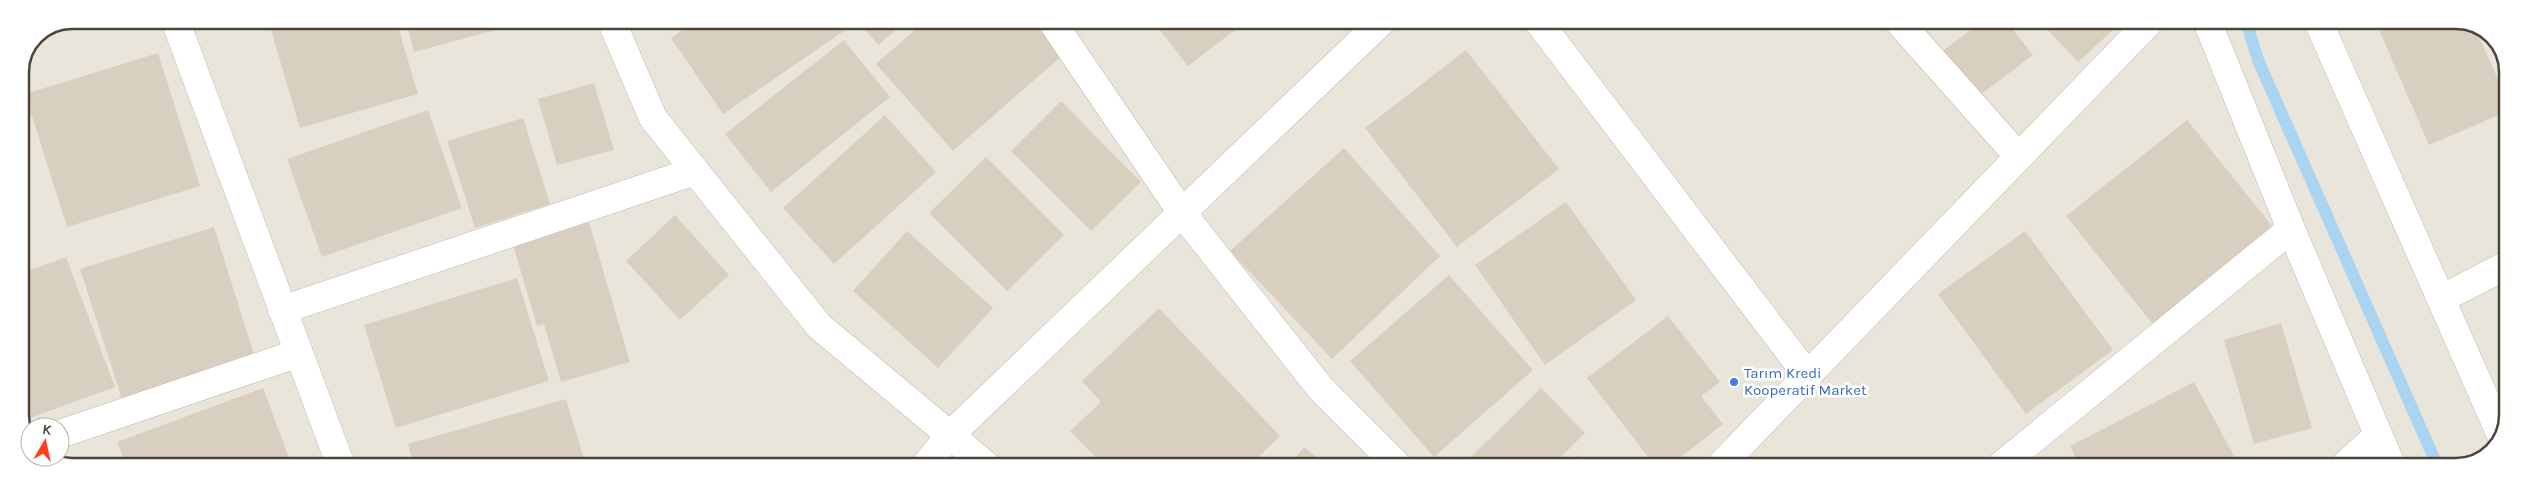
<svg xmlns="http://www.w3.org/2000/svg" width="2528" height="487" viewBox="0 0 2528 487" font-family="Karla,sans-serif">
<rect width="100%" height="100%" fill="#f6f3ec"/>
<path fill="#eae5da" d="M72,20L2466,21L2495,37L2508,65L2507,425L2490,454L2457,467L62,466L46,457H60V427H30V443L20,422V71L35,35Z"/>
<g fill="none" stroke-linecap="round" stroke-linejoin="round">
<path stroke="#a9d4f2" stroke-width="12" d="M2246,21L2258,60L2438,467"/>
</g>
<path fill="#d8cfc1" d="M268,20H396L418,94L300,128Z
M406,20H504L506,27L414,52Z
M697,20H841L847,29L723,114L671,38Z
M858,20H908L878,45Z
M926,20H1031L1062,56L953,151L876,64Z
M1152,20H1248L1188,66Z
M1900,21H1931L1912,36Z
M1983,21H2006L2033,55L1972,101L1937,55Z
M2039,21H2123L2078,62Z
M2406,21H2466L2474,25L2508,102V111L2429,145L2380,32Z
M844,40L890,97L771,192L725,134Z
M1466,50L1559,169L1457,247L1365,128Z
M158,53L200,186L67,227L25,94Z
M594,83L614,150L557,165L538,99Z
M1061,101L1141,182L1091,231L1011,151Z
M428,110L462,208L322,257L287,159Z
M885,115L936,172L834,264L783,208Z
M523,118L550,204L475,228L447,141Z
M2187,120L2276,231L2155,327L2066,216Z
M1344,148L1440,256L1332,359L1230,251Z
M986,157L1064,235L1007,291L929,213Z
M1566,202L1636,300L1545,365L1475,265Z
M675,215L729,275L680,320L626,261Z
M588,219L630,362L561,382L544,324L537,326L512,241Z
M214,227L256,361L123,402L80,269Z
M907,231L993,308L938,368L853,291Z
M2025,231L2113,350L2026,414L1938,294Z
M66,257L115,387L22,421L20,274Z
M1449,275L1533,370L1434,457L1350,361Z
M517,278L549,381L396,428L364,325Z
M2507,302V322L2500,306Z
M1159,308L1280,436L1248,467L1104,466L1070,431L1101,402L1082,381Z
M1668,316L1720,382L1701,396L1723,424L1668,467H1656L1587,378Z
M2281,323L2312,428L2254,444L2224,340Z
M2194,382L2234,456L2212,467H2080L2070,446Z
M263,388L292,466H126L117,442Z
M1541,388L1585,433L1551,467H1461Z
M566,399L586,466H414L408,444Z
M1304,447L1328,467H1287Z
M1578,455L1592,467H1568Z"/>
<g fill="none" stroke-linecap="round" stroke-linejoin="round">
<defs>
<path id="minor" d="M175,20L341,466
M611,20L653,118L819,326L987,466
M1051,20L1182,213L1321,389L1399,467
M1538,21L1808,376
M1898,21L2019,157
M2207,21L2291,229L2392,467
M2318,21L2501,435
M2441,299L2507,265
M282,310L695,171
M60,434L299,353
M925,466L950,435L1382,21
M1719,467L2150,21
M1999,467L2291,229
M2343,467L2378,435"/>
</defs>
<use href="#minor" stroke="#c2bbae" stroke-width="29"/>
<use href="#minor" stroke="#fff" stroke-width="28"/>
</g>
<circle fill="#3f7fe0" stroke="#fff" stroke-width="2" cx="1734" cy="382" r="5"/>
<g text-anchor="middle" stroke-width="5" stroke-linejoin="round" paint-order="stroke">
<g font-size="15" fill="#366cbe" stroke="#fff" text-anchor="start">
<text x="1744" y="378">Tarım Kredi<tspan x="1744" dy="17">Kooperatif Market</tspan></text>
</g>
</g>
<path d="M0 0H2528V487H0ZM72 29H2456A43 43 0 0 1 2499 72V415A43 43 0 0 1 2456 458H72A43 43 0 0 1 29 415V72A43 43 0 0 1 72 29Z" fill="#fff" fill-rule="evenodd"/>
<path fill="none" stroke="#4b4439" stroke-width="2.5" d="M72 29H2456A43 43 0 0 1 2499 72V415A43 43 0 0 1 2456 458H72A43 43 0 0 1 29 415V72A43 43 0 0 1 72 29Z"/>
<g transform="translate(45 442) rotate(9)"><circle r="24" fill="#ffffff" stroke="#b7b4b0"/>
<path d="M0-4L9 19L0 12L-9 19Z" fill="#fc3f1d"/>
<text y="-8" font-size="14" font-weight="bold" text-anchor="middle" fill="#4b4439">K</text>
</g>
</svg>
